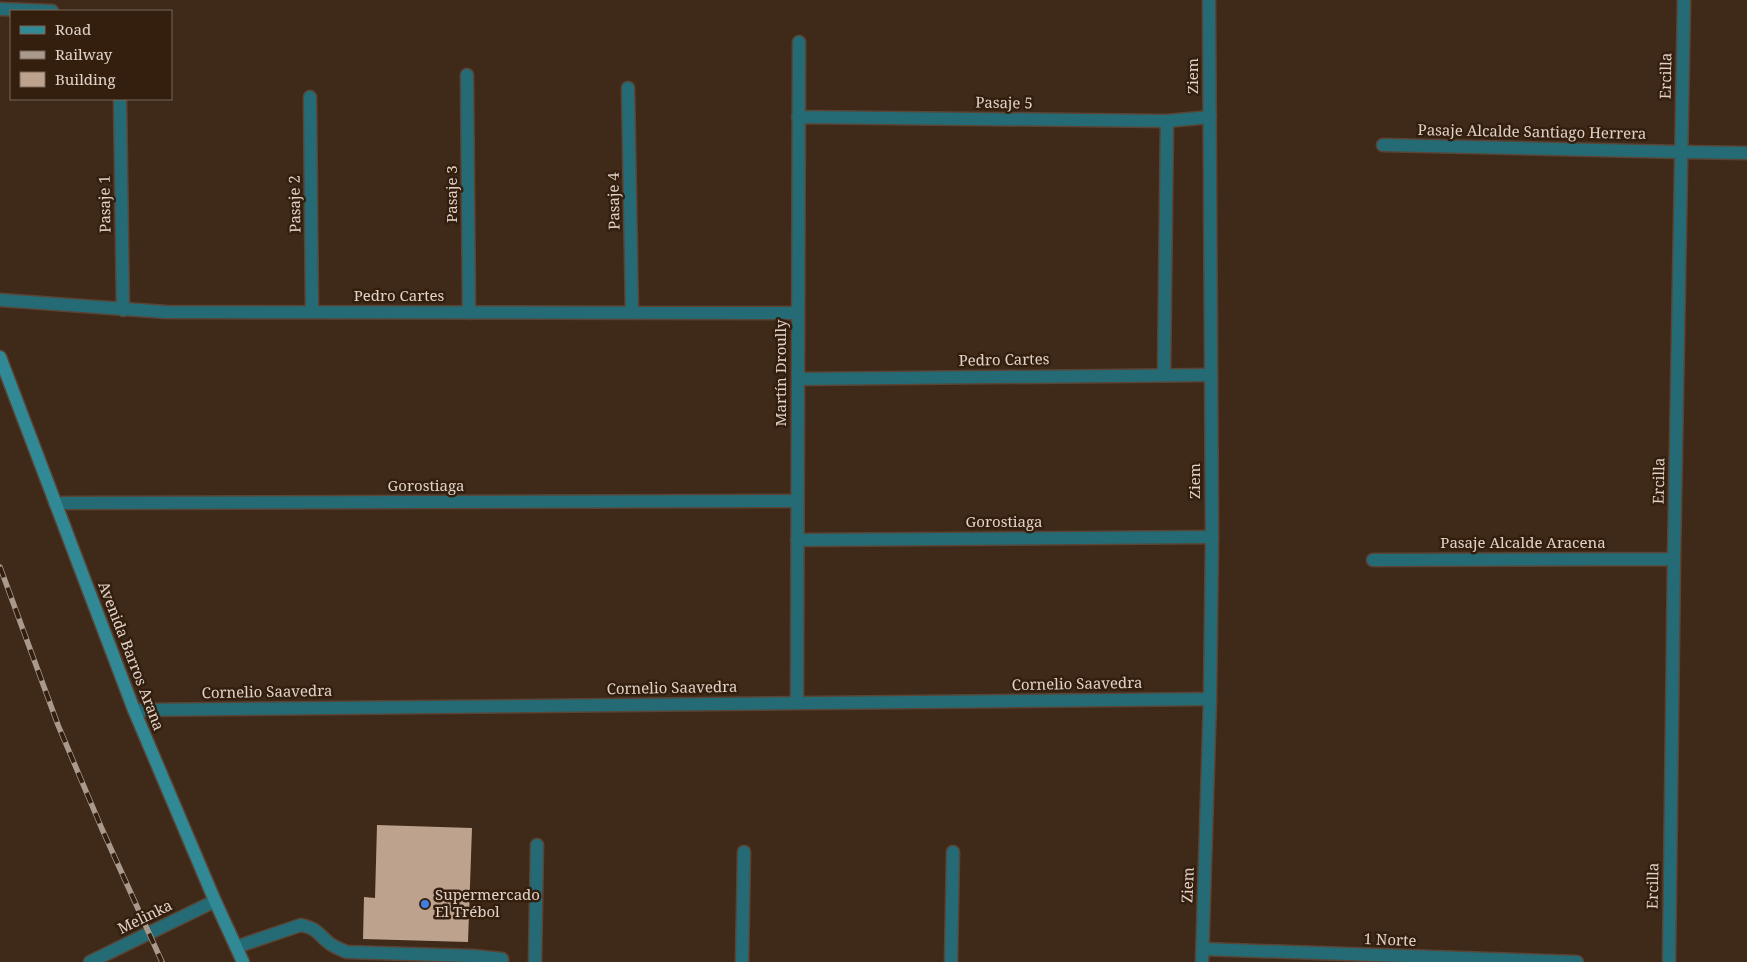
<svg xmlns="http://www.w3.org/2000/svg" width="1747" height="962" viewBox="0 0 1747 962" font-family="'Noto Serif',serif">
<rect width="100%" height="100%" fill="#3f2919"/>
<path fill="#bda38e" d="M377,825L472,828L468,942L363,939L364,897L375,898Z"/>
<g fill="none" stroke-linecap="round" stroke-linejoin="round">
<defs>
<path id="service" d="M1680,152L1747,153
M1164,375L1167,121
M236,947L301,925C318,929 317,933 329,943C334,947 340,949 347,952L473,956L502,959V962"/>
<path id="minor" d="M0,9L52,11
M467,75L469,313
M628,88L632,313
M310,97L312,312
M120,99L123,310
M798,117L1167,121L1210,117
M1383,145L1680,152
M0,300L166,312L798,313
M798,379L1211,375
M55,503L797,501
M797,540L1212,537
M1373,560L1674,559
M797,703L799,42
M134,710L1210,699
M1203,949L1577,962
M90,962L215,901
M535,962L537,845
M742,962L744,852
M951,962L953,852
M1669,962L1674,559L1684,0"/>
<path id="tertiary" d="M1202,962L1210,699L1212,537L1209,0"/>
<path id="secondary" d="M0,357L134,710L215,901L243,962"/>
</defs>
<use href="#service" stroke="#594435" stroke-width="15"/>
<use href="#minor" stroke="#594435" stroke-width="15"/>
<use href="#tertiary" stroke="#594435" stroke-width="15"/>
<use href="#secondary" stroke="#594435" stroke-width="15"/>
<use href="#service" stroke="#256b75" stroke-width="12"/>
<use href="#minor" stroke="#256b75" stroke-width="12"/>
<use href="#tertiary" stroke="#256b75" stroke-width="12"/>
<use href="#secondary" stroke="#308995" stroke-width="12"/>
<defs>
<path id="rail" d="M0,567L58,725L102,829L162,962"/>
</defs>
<use href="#rail" stroke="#aa998d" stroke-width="5.5"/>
<use href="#rail" stroke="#341f0f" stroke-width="4" stroke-dasharray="11" stroke-linecap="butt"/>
</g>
<circle fill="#3f7fe0" stroke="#341f0f" stroke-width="2" cx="425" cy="904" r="5"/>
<g text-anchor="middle" stroke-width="5" stroke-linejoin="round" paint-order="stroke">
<g font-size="15" fill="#e1d2c8" stroke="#341f0f">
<text transform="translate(1193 76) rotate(-90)" y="5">Ziem</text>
<text transform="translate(1666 76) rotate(-89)" y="5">Ercilla</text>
<text transform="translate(1004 103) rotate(1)" y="5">Pasaje 5</text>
<text transform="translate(1532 132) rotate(1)" y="5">Pasaje Alcalde Santiago Herrera</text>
<text transform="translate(452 194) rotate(-90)" y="5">Pasaje 3</text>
<text transform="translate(614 201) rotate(-91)" y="5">Pasaje 4</text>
<text transform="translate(105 204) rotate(-91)" y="5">Pasaje 1</text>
<text transform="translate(295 204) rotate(-91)" y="5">Pasaje 2</text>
<text x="399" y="301">Pedro Cartes</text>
<text transform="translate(1004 360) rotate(-1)" y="5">Pedro Cartes</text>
<text transform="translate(781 373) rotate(-90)" y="5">Martín Droully</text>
<text transform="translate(1195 481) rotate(-90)" y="5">Ziem</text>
<text transform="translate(1659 481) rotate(-89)" y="5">Ercilla</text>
<text x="426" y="491">Gorostiaga</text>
<text x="1004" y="527">Gorostiaga</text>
<text x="1523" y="548">Pasaje Alcalde Aracena</text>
<text transform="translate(131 656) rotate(69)" y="5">Avenida Barros Arana</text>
<text transform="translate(1077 684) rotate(-1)" y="5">Cornelio Saavedra</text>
<text transform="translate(672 688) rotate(-1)" y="5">Cornelio Saavedra</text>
<text transform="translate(267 692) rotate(-1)" y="5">Cornelio Saavedra</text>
<text transform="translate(1188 885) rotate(-88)" y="5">Ziem</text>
<text transform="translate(1653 886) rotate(-89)" y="5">Ercilla</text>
<text transform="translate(145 917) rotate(-26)" y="5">Melinka</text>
<text transform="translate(1390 940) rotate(2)" y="5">1 Norte</text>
</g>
<g font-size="15" fill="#e1d2c8" stroke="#341f0f" text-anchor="start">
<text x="435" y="900">Supermercado<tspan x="435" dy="17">El Trébol</tspan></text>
</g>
</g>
<rect x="10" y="10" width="162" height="90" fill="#341f0f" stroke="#796759"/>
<rect x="20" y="26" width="25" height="8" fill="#308995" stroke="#796759"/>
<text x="55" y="35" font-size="15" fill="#e1d2c8">Road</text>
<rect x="20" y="51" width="25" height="8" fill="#aa998d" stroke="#796759"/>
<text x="55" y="60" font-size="15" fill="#e1d2c8">Railway</text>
<rect x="20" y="72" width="25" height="15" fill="#bda38e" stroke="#796759"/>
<text x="55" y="85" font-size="15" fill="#e1d2c8">Building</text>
</svg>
